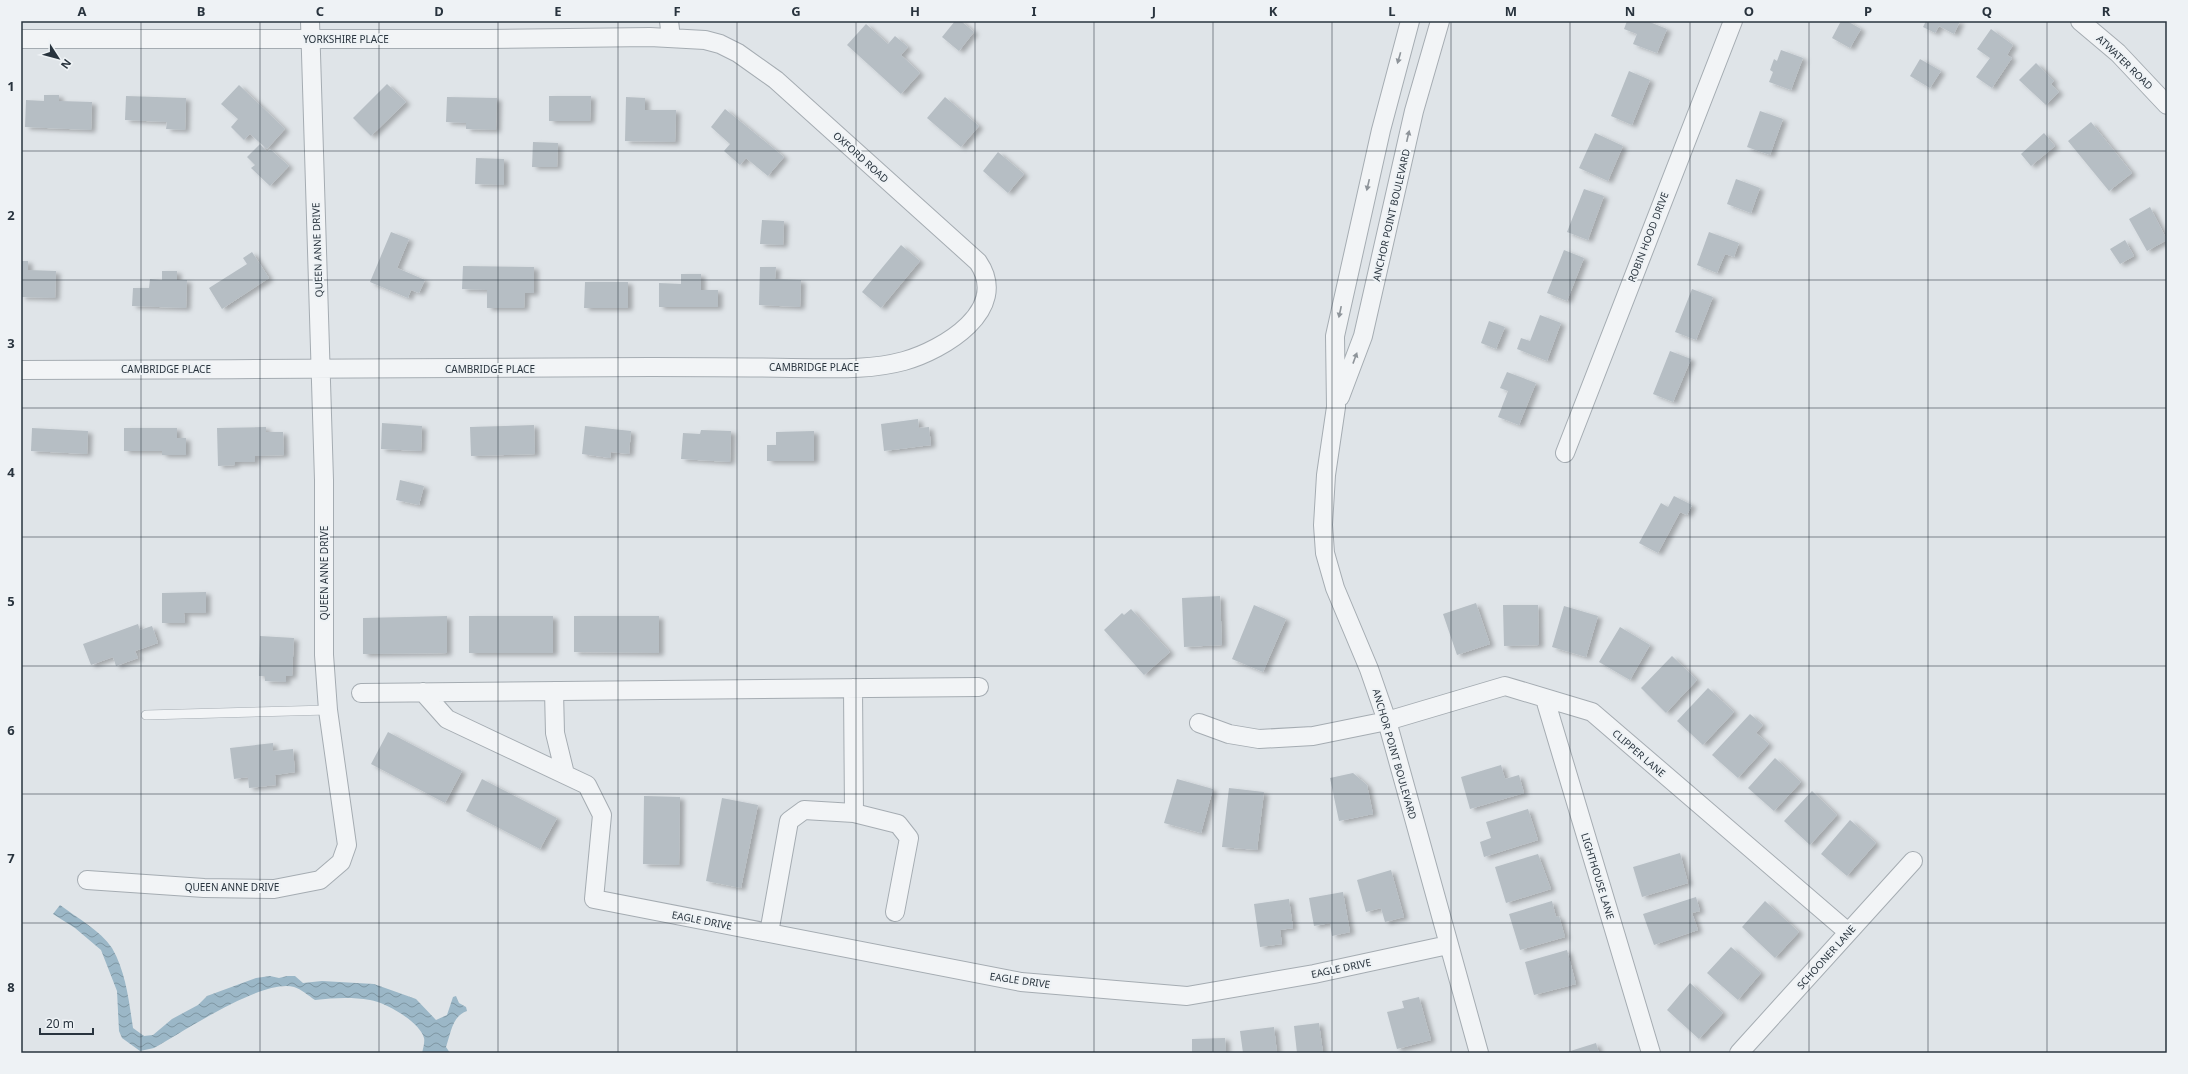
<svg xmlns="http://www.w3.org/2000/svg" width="2188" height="1074" viewBox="0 0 2188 1074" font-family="'Noto Sans',sans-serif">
<defs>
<pattern id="water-waves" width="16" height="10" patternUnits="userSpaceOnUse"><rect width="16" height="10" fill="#9bb7c7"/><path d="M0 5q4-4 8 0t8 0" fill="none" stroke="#7e96a3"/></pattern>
<filter id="shadow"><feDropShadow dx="4.5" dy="2.5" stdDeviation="2" flood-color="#0004"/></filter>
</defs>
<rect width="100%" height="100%" fill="#dfe4e8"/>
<path fill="url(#water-waves)" d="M60,905C77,918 100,930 112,948C126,972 129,1002 133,1028L144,1036L153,1035L172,1019L198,1005L207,996L256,978L270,976L279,978L287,976H295L303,983L322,981L374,984L416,999L436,1020L447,1015L453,997L456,996L459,1003L466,1007L467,1011C452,1016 451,1033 446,1047L450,1053H422C423,1049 425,1042 424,1038C420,1022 385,1002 370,1000C351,997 334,998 315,1000C309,996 301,989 294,987C263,978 183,1032 154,1048L140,1051L122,1038L119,1031L117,991L101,950L75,928L53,914Z"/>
<path fill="#b6bec4" filter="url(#shadow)" d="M955,21H961L974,32L959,51L942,37Z
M1627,21H1647L1667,29L1657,53L1633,44L1637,34L1624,29Z
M1841,21H1847L1861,29L1850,48L1832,38Z
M1926,21H1960L1954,34L1939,26L1935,33L1923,27Z
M866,24L888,44L895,36L908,47L901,55L920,73L901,94L847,45Z
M1991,29L2013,45L2007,55L2012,58L1992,88L1976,77L1990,58L1977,49Z
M1781,50L1803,58L1791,90L1769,82L1773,72L1770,70L1774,59L1777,61Z
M1920,59L1941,71L1930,88L1910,76Z
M2036,63L2054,81L2051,84L2059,92L2046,105L2019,80Z
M1629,71L1650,80L1632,125L1611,116Z
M387,84L406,102L371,136L353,118Z
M239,85L285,129L267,149L250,134L244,140L231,127L238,119L221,104Z
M44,95H59V101L92,102L91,130L25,127L26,100L44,101Z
M126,96L186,98L185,130L166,129L167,122L125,120Z
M549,96H591L590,121H549Z
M447,97L497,98L496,130L466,129V123L446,122Z
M626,97L645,98V110H676L675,142L625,141Z
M945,97L979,126L961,147L927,118Z
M725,109L784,157L768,176L746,158L740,165L724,151L730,144L711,127Z
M1760,111L1783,119L1770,155L1747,147Z
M2091,122L2132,173L2109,191L2068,141Z
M1595,133L1623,146L1608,181L1579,168Z
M2044,133L2055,146L2031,166L2021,154Z
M533,142L558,143L557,167H532Z
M260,144L267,152L270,149L289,166L270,186L251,168L255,165L247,157Z
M998,152L1024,174L1008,193L983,171Z
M476,158L504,159V185L475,184Z
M1736,179L1760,188L1751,213L1727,204Z
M1584,189L1604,196L1588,240L1567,232Z
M2150,207L2167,240L2147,251L2129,219Z
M762,220L784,221L783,245L760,244Z
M391,232L409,239L397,268L425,280L419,293L411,290L408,298L370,282Z
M1709,232L1739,243L1734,257L1725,254L1717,273L1697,265Z
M2125,240L2134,256L2120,264L2110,249Z
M901,245L920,261L881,308L862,292Z
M1564,250L1584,258L1567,301L1547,293Z
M252,252L269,278L222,309L209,288L247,264L243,258Z
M21,261H28V270L56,271L55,298L21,297Z
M463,266L534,267V293H525L524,308H487V290L462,289Z
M760,267H776L775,279L801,280L800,307L759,305Z
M162,271H177V280H187L186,308L132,306L133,288H149L150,279L162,280Z
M681,274H701V290H718V307H659V283L681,284Z
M585,282H628V308H584Z
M1692,289L1713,297L1696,340L1675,332Z
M1540,315L1561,323L1547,361L1517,349L1521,338L1530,341Z
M1489,321L1505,327L1496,349L1481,343Z
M1670,351L1691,359L1673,402L1653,394Z
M1507,372L1536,383L1519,425L1498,417L1508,391L1500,388Z
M918,419L919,428L929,427L931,445L884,451L881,424Z
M382,423L422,426L421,451L381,449Z
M534,425L535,454L471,456L470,427Z
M585,426L631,431L629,454L611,452L610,458L582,454Z
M266,427V432H283L284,455L255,456V462H235V465L218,466L217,428Z
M32,428L88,431L87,454L31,451Z
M124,428H177V438H186V455H162V451H124Z
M701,430L731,431L730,462L681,459L683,433L700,434Z
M814,431V461H767V445H776V432Z
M400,480L424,486L419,505L396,500Z
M1674,496L1692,505L1687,515L1680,512L1658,553L1639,543L1661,503L1668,507Z
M206,592V613H184L185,623H162V593Z
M1220,596L1222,645L1184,647L1182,598Z
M1476,603L1490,644L1457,655L1443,614Z
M1254,605L1286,619L1263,672L1232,659Z
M1503,605H1538L1539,645L1504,646Z
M1564,606L1598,616L1586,657L1552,647Z
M1131,609L1170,652L1144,675L1104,630L1122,613L1124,615Z
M447,616V653L363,654V618Z
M469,616H553V653H469Z
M574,616H659V653L574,652Z
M138,624L140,630L152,626L158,643L135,651L138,658L116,666L113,657L91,665L83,644Z
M1620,627L1650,645L1630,680L1599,662Z
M260,636L294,638L292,676H286V682L265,681V676H259Z
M1672,656L1697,680L1666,713L1641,688Z
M1708,688L1734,712L1703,745L1677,721Z
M1750,714L1763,725L1756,733L1769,744L1738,778L1712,755Z
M388,732L462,771L445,803L371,764Z
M273,743V751L293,749L295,772L275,775L276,785L249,788L248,777L234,779L230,748Z
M1775,758L1801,782L1774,811L1748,788Z
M1501,765L1505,779L1519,775L1524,793L1470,809L1461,777Z
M1353,773L1367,785L1373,814L1339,821L1330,778Z
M482,779L557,818L540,849L466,811Z
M1177,779L1213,789L1201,833L1164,823Z
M1229,788L1264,792L1257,850L1222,847Z
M1812,791L1837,815L1810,845L1784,821Z
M644,796L680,797L679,865L643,864Z
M722,798L758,805L741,888L706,881Z
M1528,809L1538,840L1484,857L1480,842L1491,838L1486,822Z
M1850,820L1876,843L1847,876L1821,854Z
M1680,853L1688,883L1642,897L1633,867Z
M1538,854L1551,889L1506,903L1495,867Z
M1391,870L1404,917L1385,922L1381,908L1366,912L1357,880Z
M1343,892L1350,932L1332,936L1330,923L1314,926L1309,898Z
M1696,897L1700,911L1692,913L1698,930L1654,945L1643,914Z
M1289,899L1293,928L1280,930L1282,944L1260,947L1254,904Z
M1552,901L1556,917L1559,916L1565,937L1520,950L1509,914Z
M1765,901L1799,932L1775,958L1742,927Z
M1731,947L1761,973L1738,1000L1707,973Z
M1567,950L1576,984L1534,995L1525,962Z
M1690,983L1723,1013L1699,1039L1667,1010Z
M1419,997L1431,1040L1397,1049L1387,1012L1404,1008L1402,1001Z
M1319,1023L1323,1053H1297L1294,1026Z
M1274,1027L1277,1053H1243L1240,1031Z
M1225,1038L1226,1053H1192V1039Z
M1596,1043L1599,1053H1564Z"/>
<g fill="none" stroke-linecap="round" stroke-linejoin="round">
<defs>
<path id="service" d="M146,715L328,710"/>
<path id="minor" d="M669,21L671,38
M1410,21L1381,130L1335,336L1336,407L1326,475L1323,525L1325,553L1335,588L1369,669L1387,721L1479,1053
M2080,21L2118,53L2167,105
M21,39H488L650,37L705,40L720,44L738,53L776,80L978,262C1011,310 943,350 904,361C867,371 829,368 791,368C745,367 698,367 651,367C441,369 231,369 21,370
M1340,397L1363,336L1414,111L1440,21
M1565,453L1733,21
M853,688L854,813
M554,691L555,733L565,774
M423,692L447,719L587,785L602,815L594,899L1021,982L1187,996L1314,974L1448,945
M361,693L979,687
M1545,699L1651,1053
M1199,723L1229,734L1259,739L1313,736L1387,721L1505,686L1592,712L1848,932
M87,880L204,888L274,889L320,880L341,862L347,845L328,710L324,655V480L310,21
M769,933L789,821L804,810L854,813L898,824L909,838L895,912
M1739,1053L1913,861"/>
</defs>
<use href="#service" stroke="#a5acb2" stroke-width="10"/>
<use href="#minor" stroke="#a5acb2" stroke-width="20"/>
<use href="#service" stroke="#f2f4f6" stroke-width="9"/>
<use href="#minor" stroke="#f2f4f6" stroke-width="18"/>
</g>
<defs><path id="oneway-solid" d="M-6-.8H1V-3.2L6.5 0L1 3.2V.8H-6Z"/></defs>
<g fill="#8e949a">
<use href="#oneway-solid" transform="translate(1399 58) rotate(106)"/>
<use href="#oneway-solid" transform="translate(1408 136) rotate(-77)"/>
<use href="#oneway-solid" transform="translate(1368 185) rotate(103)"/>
<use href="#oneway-solid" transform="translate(1340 312) rotate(102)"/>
<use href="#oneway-solid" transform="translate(1355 358) rotate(-70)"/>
</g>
<path fill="none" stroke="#29343e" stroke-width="1" stroke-opacity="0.55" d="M141,21V1053M260,21V1053M379,21V1053M498,21V1053M618,21V1053M737,21V1053M856,21V1053M975,21V1053M1094,21V1053M1213,21V1053M1332,21V1053M1451,21V1053M1570,21V1053M1690,21V1053M1809,21V1053M1928,21V1053M2047,21V1053M21,151H2167M21,280H2167M21,408H2167M21,537H2167M21,666H2167M21,794H2167M21,923H2167"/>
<g text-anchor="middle" stroke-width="4" stroke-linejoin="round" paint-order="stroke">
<g font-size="10" fill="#29343e" stroke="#eef2f5">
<text x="346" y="43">YORKSHIRE PLACE</text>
<text transform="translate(2125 62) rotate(44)" y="4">ATWATER ROAD</text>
<text transform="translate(861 157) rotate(42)" y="4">OXFORD ROAD</text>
<text transform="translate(1391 215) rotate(-77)" y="4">ANCHOR POINT BOULEVARD</text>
<text transform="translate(1648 237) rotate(-69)" y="4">ROBIN HOOD DRIVE</text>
<text transform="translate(317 250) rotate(-92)" y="4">QUEEN ANNE DRIVE</text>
<text x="814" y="371">CAMBRIDGE PLACE</text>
<text x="166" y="373">CAMBRIDGE PLACE</text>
<text x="490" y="373">CAMBRIDGE PLACE</text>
<text transform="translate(324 573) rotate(-90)" y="4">QUEEN ANNE DRIVE</text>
<text transform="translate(1639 753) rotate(41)" y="4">CLIPPER LANE</text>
<text transform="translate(1395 754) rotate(74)" y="4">ANCHOR POINT BOULEVARD</text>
<text transform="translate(1598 876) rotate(73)" y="4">LIGHTHOUSE LANE</text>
<text x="232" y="891">QUEEN ANNE DRIVE</text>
<text transform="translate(702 920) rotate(11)" y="4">EAGLE DRIVE</text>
<text transform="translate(1826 957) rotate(-48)" y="4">SCHOONER LANE</text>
<text transform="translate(1341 968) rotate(-12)" y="4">EAGLE DRIVE</text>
<text transform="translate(1020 980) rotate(8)" y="4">EAGLE DRIVE</text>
</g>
</g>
<rect width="2188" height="1074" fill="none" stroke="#eef2f5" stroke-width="44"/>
<g transform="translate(58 58) rotate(126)" stroke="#eef2f5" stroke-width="3" paint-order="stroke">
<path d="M0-3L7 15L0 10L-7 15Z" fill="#29343e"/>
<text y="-6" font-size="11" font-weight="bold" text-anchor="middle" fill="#29343e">N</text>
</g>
<path d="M40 1028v6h53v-6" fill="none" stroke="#29343e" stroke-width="2"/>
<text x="46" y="1028" font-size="12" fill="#29343e" stroke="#eef2f5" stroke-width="3" paint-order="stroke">20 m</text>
<rect x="22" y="22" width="2144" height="1030" fill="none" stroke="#29343e" stroke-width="1.5"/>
<g font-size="13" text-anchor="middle" font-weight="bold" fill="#29343e">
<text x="82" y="16">A</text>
<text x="201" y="16">B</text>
<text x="320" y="16">C</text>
<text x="439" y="16">D</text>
<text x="558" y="16">E</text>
<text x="677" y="16">F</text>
<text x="796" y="16">G</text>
<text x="915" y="16">H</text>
<text x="1034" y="16">I</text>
<text x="1154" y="16">J</text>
<text x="1273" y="16">K</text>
<text x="1392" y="16">L</text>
<text x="1511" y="16">M</text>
<text x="1630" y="16">N</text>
<text x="1749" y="16">O</text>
<text x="1868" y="16">P</text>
<text x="1987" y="16">Q</text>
<text x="2106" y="16">R</text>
<text x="11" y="91">1</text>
<text x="11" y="220">2</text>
<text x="11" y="348">3</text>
<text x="11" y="477">4</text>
<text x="11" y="606">5</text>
<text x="11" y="735">6</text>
<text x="11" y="863">7</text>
<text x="11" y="992">8</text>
</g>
</svg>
